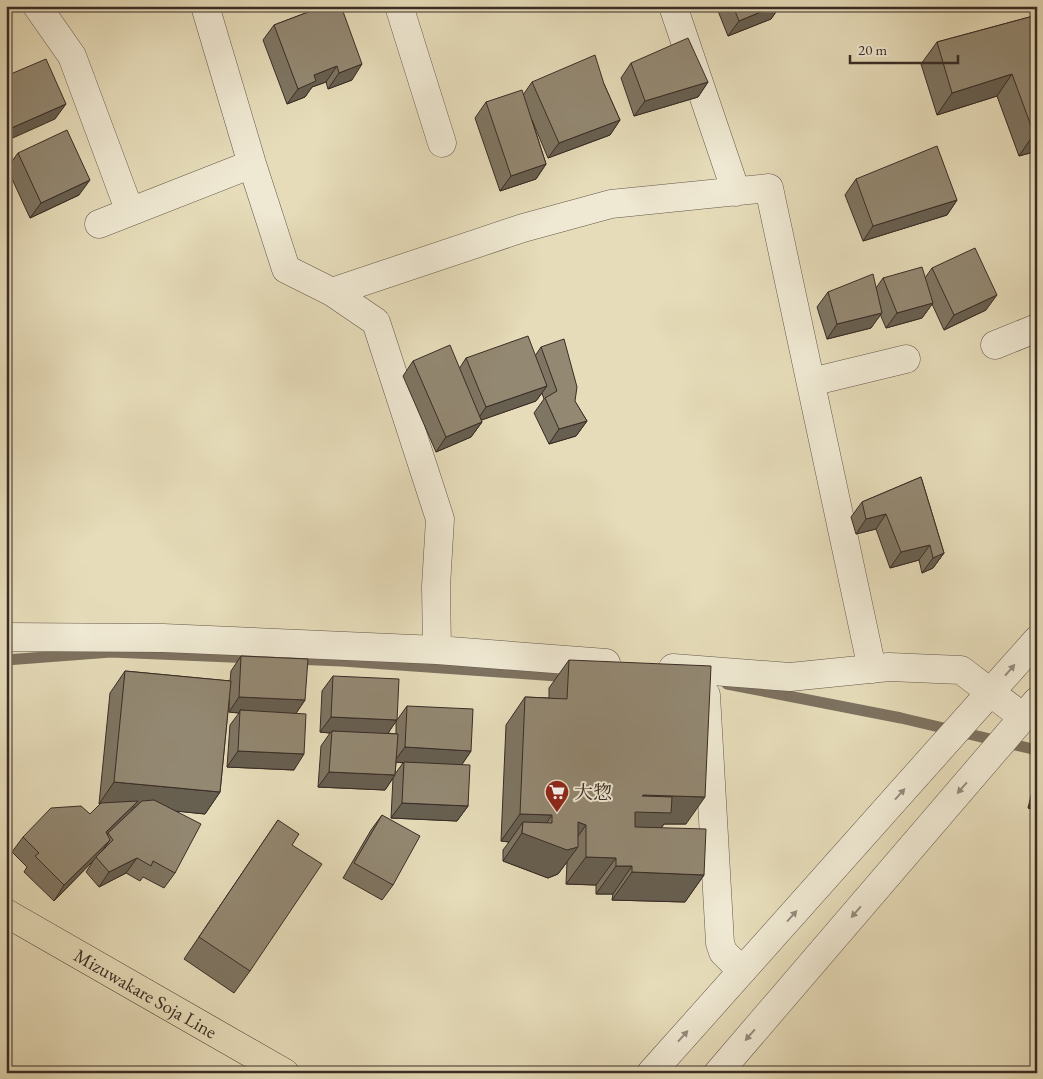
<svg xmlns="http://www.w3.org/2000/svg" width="1043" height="1079" viewBox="0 0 1043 1079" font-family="'EB Garamond','Noto Serif JP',serif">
<rect width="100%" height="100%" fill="#e6dcb9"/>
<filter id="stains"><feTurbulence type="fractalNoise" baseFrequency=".004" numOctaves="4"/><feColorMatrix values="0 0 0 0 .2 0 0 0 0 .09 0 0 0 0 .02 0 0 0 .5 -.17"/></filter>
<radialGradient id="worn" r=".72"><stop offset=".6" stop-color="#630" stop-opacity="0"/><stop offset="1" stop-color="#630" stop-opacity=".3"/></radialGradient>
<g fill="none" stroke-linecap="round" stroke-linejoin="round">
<path stroke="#7d7260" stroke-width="11" d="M292,659L342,661L571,677
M6,660L111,652L254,658
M727,684L901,718L1037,750"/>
<defs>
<path id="minor" d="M37,6L72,56L130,212
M205,6L252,164L286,269L332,292L523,228L611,204L769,188L872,669
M399,6L442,143
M673,6L736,192
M99,224L252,164
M332,292L376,322L440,519L436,586L437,650
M995,345L1037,328
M811,382L906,359
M6,637L163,638L437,650L606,663
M673,668L790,677L889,667L961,670L1023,717
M706,695L720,943L723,952L742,971
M651,1073L1037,640
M718,1073L1037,701"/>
<g id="major">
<path id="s1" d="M6,913L285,1073"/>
</g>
</defs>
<use href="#minor" stroke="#64584b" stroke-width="29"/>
<use href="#major" stroke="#392c26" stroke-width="29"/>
<use href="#minor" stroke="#efe8d2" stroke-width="28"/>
<use href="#major" stroke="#e6dcb9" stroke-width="28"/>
</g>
<path fill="#7e7562" stroke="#392c26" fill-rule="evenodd" d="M324,6L352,80L328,89L326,82L312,87L305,97L287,104L263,40L274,25Z
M716,6H780L771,19L728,36Z
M1037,15V151L1019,156L997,96L937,115L921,64L937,42Z
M631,63L708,82L698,97L634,116L621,78Z
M532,82L604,84L620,120L610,135L548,158L532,120L546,164L536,179L500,191L475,118L486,102L523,95Z
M18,153L79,195L30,218L7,168Z
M856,179L957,200L947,215L863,241L845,195Z
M932,268L986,310L944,330L932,304L922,318L886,328L880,314L871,328L827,339L817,307L828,292L876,288L883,278H925Z
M541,347L587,421L576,436L549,444L534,413L544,399L542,393L536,401L481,420L482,422L471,437L436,452L403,376L413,361L459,369L466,358L535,356Z
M921,477L944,553L933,568L922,573L919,560L890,568L876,529L856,534L851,517L862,502Z
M241,656L305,700L296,713L294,770L227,767L230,725L239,713L229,712V700L220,792L205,814L177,811L175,873L164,888L143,877L140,881L126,873L99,887L86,872L93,861L54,901L24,872L27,867L12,852L23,837L90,814L101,804H99L110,693L125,671L230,681L231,671Z
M569,660L686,824H664L661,828L704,875L685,902L612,900L613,894H596V885L566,884L567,862L558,874L548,878L503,861V850L509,842L501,841L506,725L525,697L549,698V688Z
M333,676L397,720L407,706L471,751L462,764L468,806L457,821L391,818L393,778L385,790L318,787L321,746L330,733L320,732L322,691ZM396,721V734L388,733ZM396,762L403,763L395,774Z
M1037,771V810L1028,808Z
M382,815L393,885L382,900L343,878L371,830Z
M278,820L292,845L250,971L234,993L184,959Z"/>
<path fill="#675f50" stroke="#392c26" d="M775,6H780L771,19L728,36L739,21Z
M362,64L352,80L328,89L339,73Z
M337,66L326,82L312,87L305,97L287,104L298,89L314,75Z
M1012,74L997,96L937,115L952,93Z
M708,82L698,97L634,116L645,101Z
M66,104L55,119L6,141V131L7,130Z
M620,120L610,135L548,158L559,143Z
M1034,134H1037V151L1019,156Z
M546,164L536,179L500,191L511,176Z
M90,180L79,195L30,218L41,203Z
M957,200L947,215L863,241L873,226Z
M997,295L986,310L944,330L954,315Z
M933,303L922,318L886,328L897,313Z
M882,313L871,328L827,339L837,324Z
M547,386L536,401L476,422L486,407Z
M587,421L576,436L549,444L559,429Z
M482,422L471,437L436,452L446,437Z
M886,514L876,529L856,534L866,519Z
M930,545L919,560L890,568L901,552Z
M944,553L933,568L922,573L933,558Z
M239,697L305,700L295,715L240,710L239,713L229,712Z
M331,717L397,720L386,736L332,731L330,733L320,732Z
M405,747L471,751L461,766L394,762Z
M238,751L304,754L294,770L227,767Z
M329,772L395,775L385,790L318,787Z
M114,782L220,792L205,814L134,807L127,817L108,833L106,837V832L132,807L99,804Z
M643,795L705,797L686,824H664L652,841L616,840Z
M1037,796V810L1028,808Z
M402,803L468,806L457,821L391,818Z
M520,814L552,815L536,838L578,822L586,825L569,849L578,847L558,874L548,878L503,861L522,833L523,822L509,842L501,841Z
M110,840L99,855L96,857L93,861L54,901L64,885Z
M586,857L616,858L596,885L566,884Z
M137,858L126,873L99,887L109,872Z
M616,866H632L613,894H596Z
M632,872L704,875L685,902L612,900Z"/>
<path fill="#938872" stroke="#392c26" d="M324,6H341L362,64L339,73L337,66L314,75L316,81L298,89L274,25Z
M733,6H775L739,21Z
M1037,15V134H1034L1012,74L952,93L937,42Z
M688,38L708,82L645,101L631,63Z
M595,55L604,84L620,120L559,143L532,82Z
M46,59L66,104L7,130L6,128V76Z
M522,90L546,164L511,176L486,102Z
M67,130L90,180L41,203L18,153Z
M937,146L957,200L873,226L856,179Z
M975,248L997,295L954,315L932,268Z
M922,267L933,303L897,313L883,278Z
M873,274L882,313L837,324L828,292Z
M528,336L547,386L486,407L466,358Z
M564,339L577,387L575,401L587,421L559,429L545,398L557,391L541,347Z
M450,345L482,422L446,437L413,361Z
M921,477L944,553L933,558L930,545L901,552L886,514L866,519L862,502Z
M241,656L308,659L305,700L239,697Z
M569,660L711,666L705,797L643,795L642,796L672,797L671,813L635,812V827L706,829L704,875L632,872V866H616V858L586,857V825L578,822V847L567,850L522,833L523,822L552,823V815L520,814L525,697L567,699Z
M125,671L231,681L220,792L114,782Z
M333,676L399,679L397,720L331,717Z
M407,706L473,709L471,751L405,747Z
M240,710L306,714L304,754L238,751Z
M332,731L398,734L395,775L329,772Z
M404,762L470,765L468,806L402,803Z
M154,800L201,824L175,873L153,861L151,866L137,858L109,872L96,857L113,840L108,833L142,801Z
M138,801L106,832L110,840L64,885L35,856L39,853L23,837L51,808L81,806L90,814L101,803Z
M382,815L420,836L393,885L354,863Z
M278,820L299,834L292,845L322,864L250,971L199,937Z"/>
<defs><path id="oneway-solid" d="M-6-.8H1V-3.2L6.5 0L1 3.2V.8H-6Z" transform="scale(1.25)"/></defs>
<g fill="#948a7c">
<use href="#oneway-solid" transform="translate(1010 670) rotate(-49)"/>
<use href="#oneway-solid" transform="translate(962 788) rotate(131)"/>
<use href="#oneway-solid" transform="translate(900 794) rotate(-48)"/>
<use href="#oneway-solid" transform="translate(856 912) rotate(131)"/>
<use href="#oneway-solid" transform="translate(792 916) rotate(-48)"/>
<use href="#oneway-solid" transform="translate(750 1035) rotate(131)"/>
<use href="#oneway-solid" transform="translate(683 1036) rotate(-48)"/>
</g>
<defs>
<symbol id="supermarket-pin" viewBox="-11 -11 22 30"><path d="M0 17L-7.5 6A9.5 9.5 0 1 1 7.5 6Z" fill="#8f2418" stroke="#efe8d2"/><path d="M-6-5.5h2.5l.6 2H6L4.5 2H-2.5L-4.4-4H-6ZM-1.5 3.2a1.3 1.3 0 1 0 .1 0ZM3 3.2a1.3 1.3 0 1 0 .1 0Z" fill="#fff"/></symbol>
</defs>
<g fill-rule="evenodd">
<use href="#supermarket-pin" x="543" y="778" width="28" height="38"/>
</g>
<g text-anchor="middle" stroke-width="4" stroke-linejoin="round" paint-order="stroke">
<g font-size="19" fill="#392c26" stroke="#efe8d2" text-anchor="start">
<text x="574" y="799">大惣</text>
</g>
<g font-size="19" fill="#392c26" stroke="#efe8d2">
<text dy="7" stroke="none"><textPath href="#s1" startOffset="161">Mizuwakare Soja Line</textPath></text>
</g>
</g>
<rect width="1043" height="1079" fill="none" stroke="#e6dcb9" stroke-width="25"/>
<rect x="8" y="8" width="1028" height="1064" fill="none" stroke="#392c26" stroke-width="2.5"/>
<rect x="12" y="12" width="1018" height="1054" fill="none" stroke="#392c26"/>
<path d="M850 55v8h108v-8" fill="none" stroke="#392c26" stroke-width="2.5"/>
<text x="858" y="55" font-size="15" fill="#392c26" stroke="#efe8d2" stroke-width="4" paint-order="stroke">20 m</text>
<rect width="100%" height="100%" filter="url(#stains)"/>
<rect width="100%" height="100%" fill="url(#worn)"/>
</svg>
